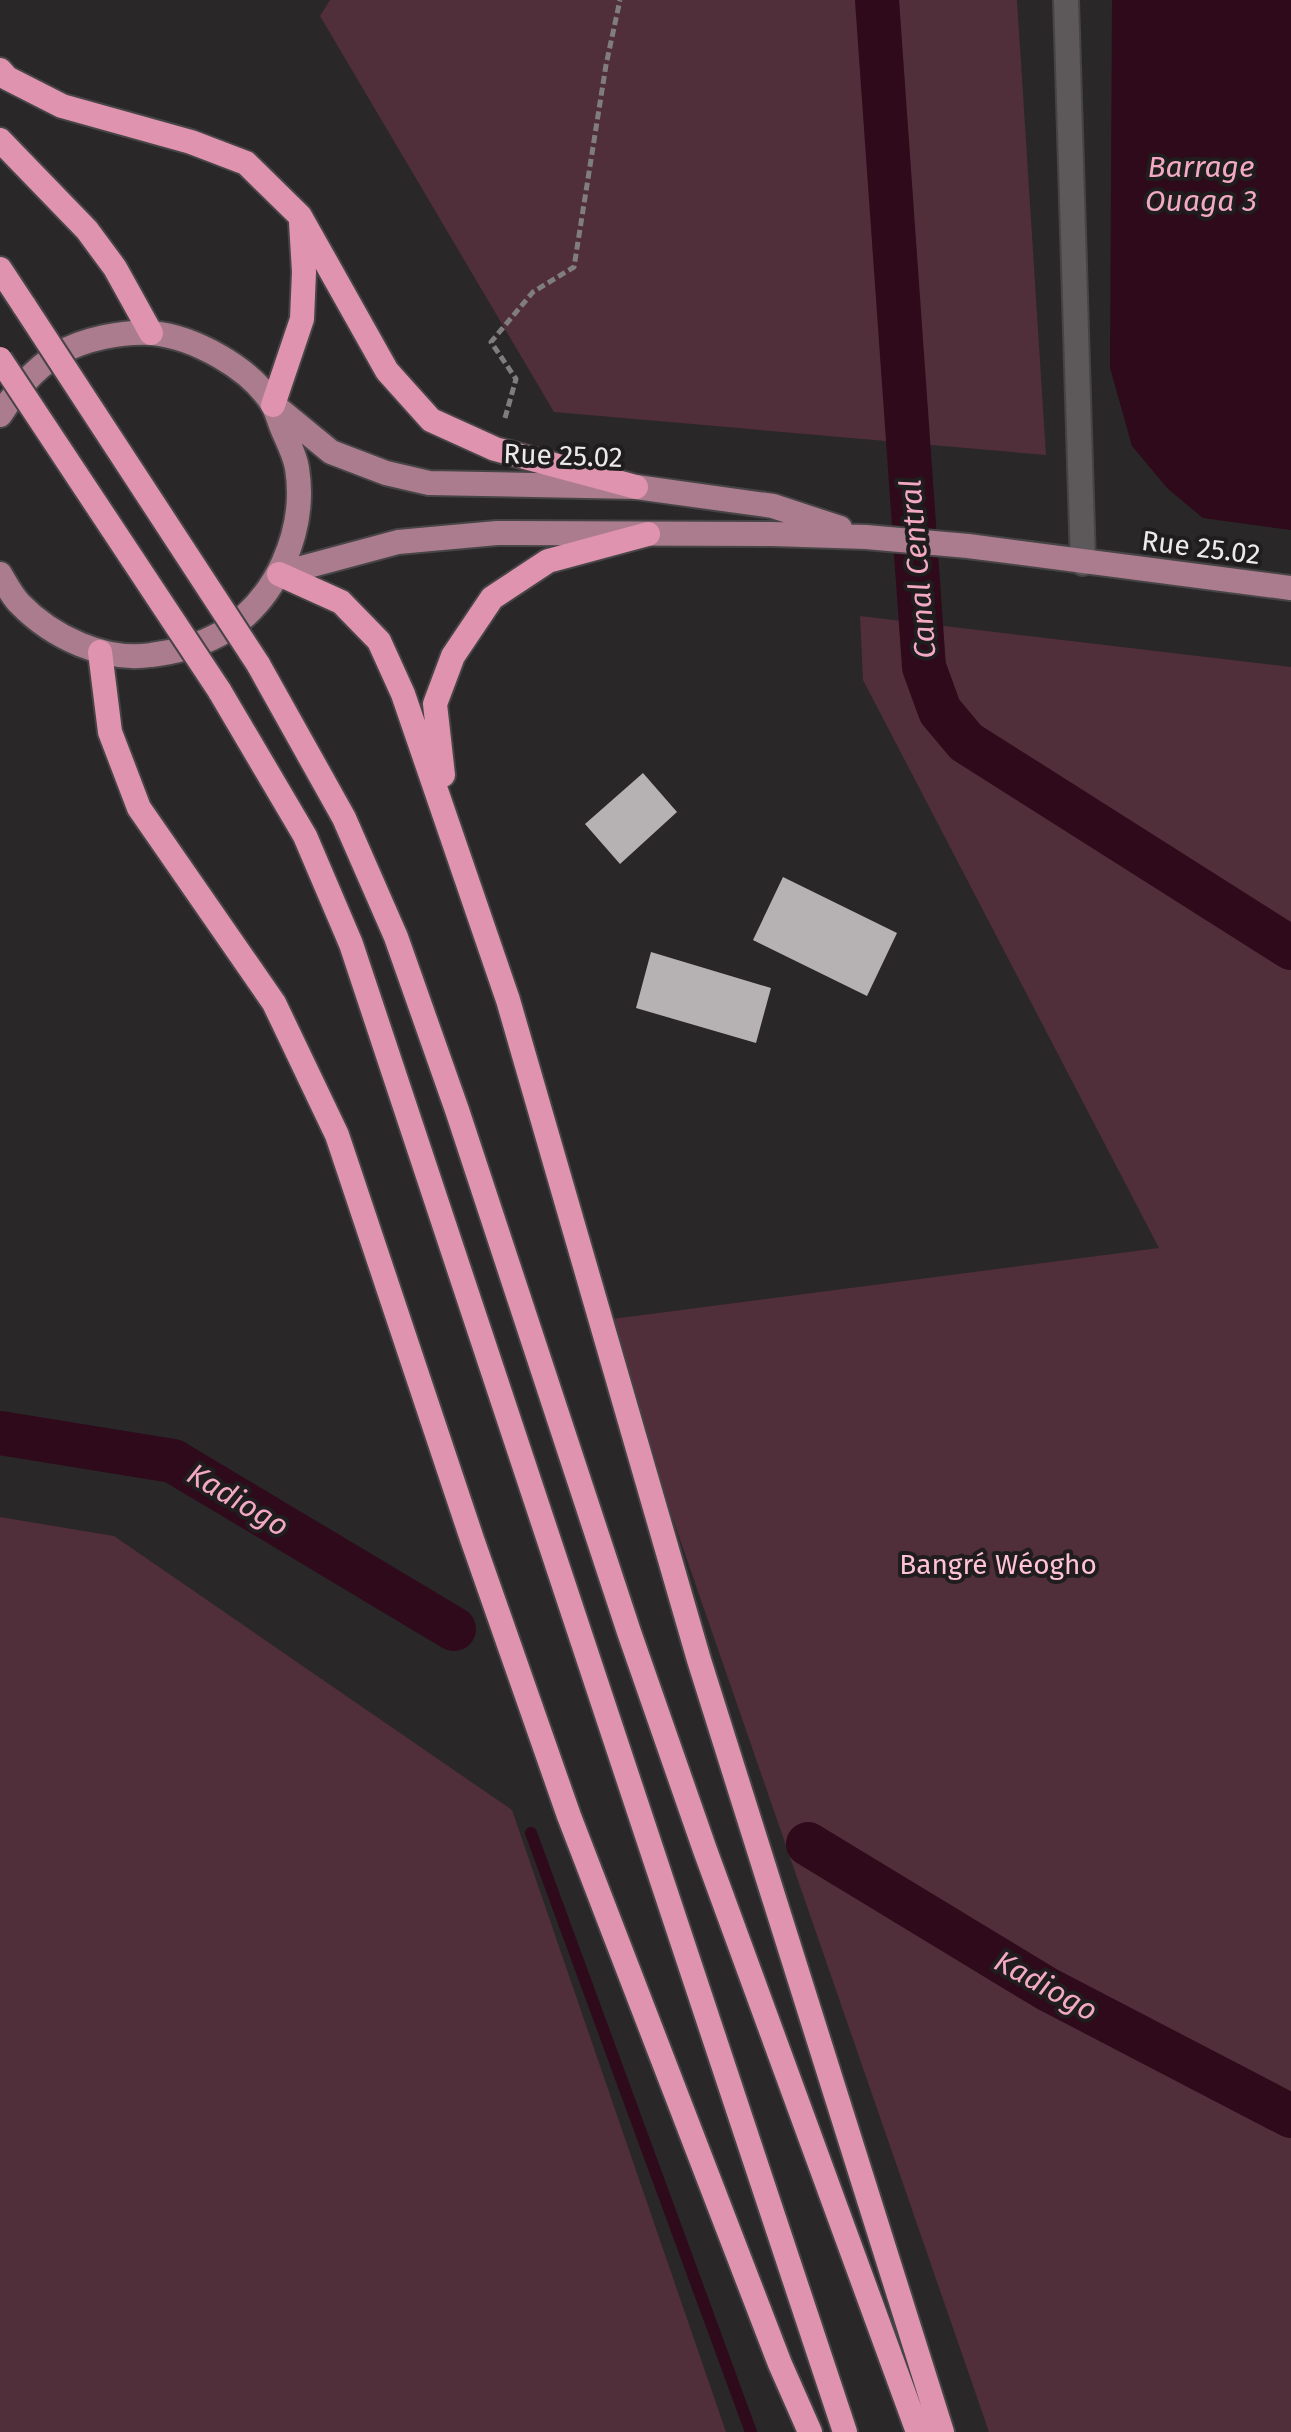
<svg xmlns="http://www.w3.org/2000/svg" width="1291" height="2432" viewBox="0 0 1291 2432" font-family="'Fira Sans',sans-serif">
<rect width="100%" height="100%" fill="#2a2728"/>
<path fill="#502e3a" d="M330,0H1017L1046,455L554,412L320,16Z
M860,616L1291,667V2432H989L604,1320L1159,1248L863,680Z
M0,1517L114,1536L512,1810L726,2432H0Z"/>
<path fill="#2e0a1a" d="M1112,0H1291V530L1203,518L1168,489L1132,446L1110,368Z"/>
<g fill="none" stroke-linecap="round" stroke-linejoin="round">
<path stroke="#2e0a1a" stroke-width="12" d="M531,1833L751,2432"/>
<path stroke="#2e0a1a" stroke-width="44" d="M877,0L924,667L940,711L966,742L1291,948
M0,1433L173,1461L454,1629
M808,1844L1047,1989L1291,2116"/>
</g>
<path fill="#b6b2b3" d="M643,773L677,812L620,864L585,824Z
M783,877L897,933L867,996L753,940Z
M651,952L771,988L756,1043L636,1008Z"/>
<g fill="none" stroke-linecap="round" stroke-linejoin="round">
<defs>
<path id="street" d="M1066,0L1083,563"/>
<path id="primary" d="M275,406L331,452L386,473L429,483L636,487L773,506L840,528
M0,415C16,391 33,370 58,354C83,339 123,331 152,333C194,337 251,368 273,405C277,412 279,421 282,428C287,440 295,455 297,468C307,531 276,602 220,634C198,646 176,652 151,655C105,662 52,637 20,604C12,596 6,584 0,574
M279,574L398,542L497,533L772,534L866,537L968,546L1291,588"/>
<path id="highway" d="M0,70L7,78L62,106L191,142L246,163L300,216L387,371L431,420L495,449L636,487
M0,140L87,230L115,268L151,333
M0,269L25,307
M273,405L302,319L304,272L301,222
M279,574L341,602L379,641L403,694L508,1000L699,1660L942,2432
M100,652L110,732L139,808L274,1003L337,1135L472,1539L569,1816L780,2364L810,2432
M258,664L344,818L396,937L457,1110L629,1632L705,1850L918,2432
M219,690L305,836L351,944L845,2432
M443,775L435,704L453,656L492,598L548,561L648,534"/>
</defs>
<use href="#street" stroke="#474445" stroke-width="28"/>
<use href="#primary" stroke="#474445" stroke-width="28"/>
<use href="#highway" stroke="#474445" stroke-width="28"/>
<path stroke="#807d7e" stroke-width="5" stroke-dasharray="8 4" stroke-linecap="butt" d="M505,418L516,379L491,342L533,292L574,267L606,65L620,0"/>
<use href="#street" stroke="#5d595a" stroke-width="24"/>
<use href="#primary" stroke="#ab7c8d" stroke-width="24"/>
<use href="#highway" stroke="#df93af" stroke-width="24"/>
<defs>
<path id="highway-bridge" d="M25,307L258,664
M0,359L219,690"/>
</defs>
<use href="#highway-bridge" stroke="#474445" stroke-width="28" stroke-linecap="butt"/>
<use href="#highway-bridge" stroke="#df93af" stroke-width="24"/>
</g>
<g text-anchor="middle" stroke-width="8" stroke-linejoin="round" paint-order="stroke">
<g font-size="28" fill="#ece9ea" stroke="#201d1e">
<text transform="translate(563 455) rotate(2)" y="10">Rue 25.02</text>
<text transform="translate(1201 547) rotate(7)" y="10">Rue 25.02</text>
</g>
<g font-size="28" fill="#ffc2d7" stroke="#201d1e">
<text x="998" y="1574">Bangré Wéogho</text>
</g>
<g font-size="30" font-style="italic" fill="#f3a9c3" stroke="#201d1e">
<text x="1201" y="177">Barrage<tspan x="1201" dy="34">Ouaga 3</tspan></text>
<text transform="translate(918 569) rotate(-95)" y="10">Canal Central</text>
<text transform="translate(238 1500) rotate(31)" y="10">Kadiogo</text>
<text transform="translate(1046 1986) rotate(29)" y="10">Kadiogo</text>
</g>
</g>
</svg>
